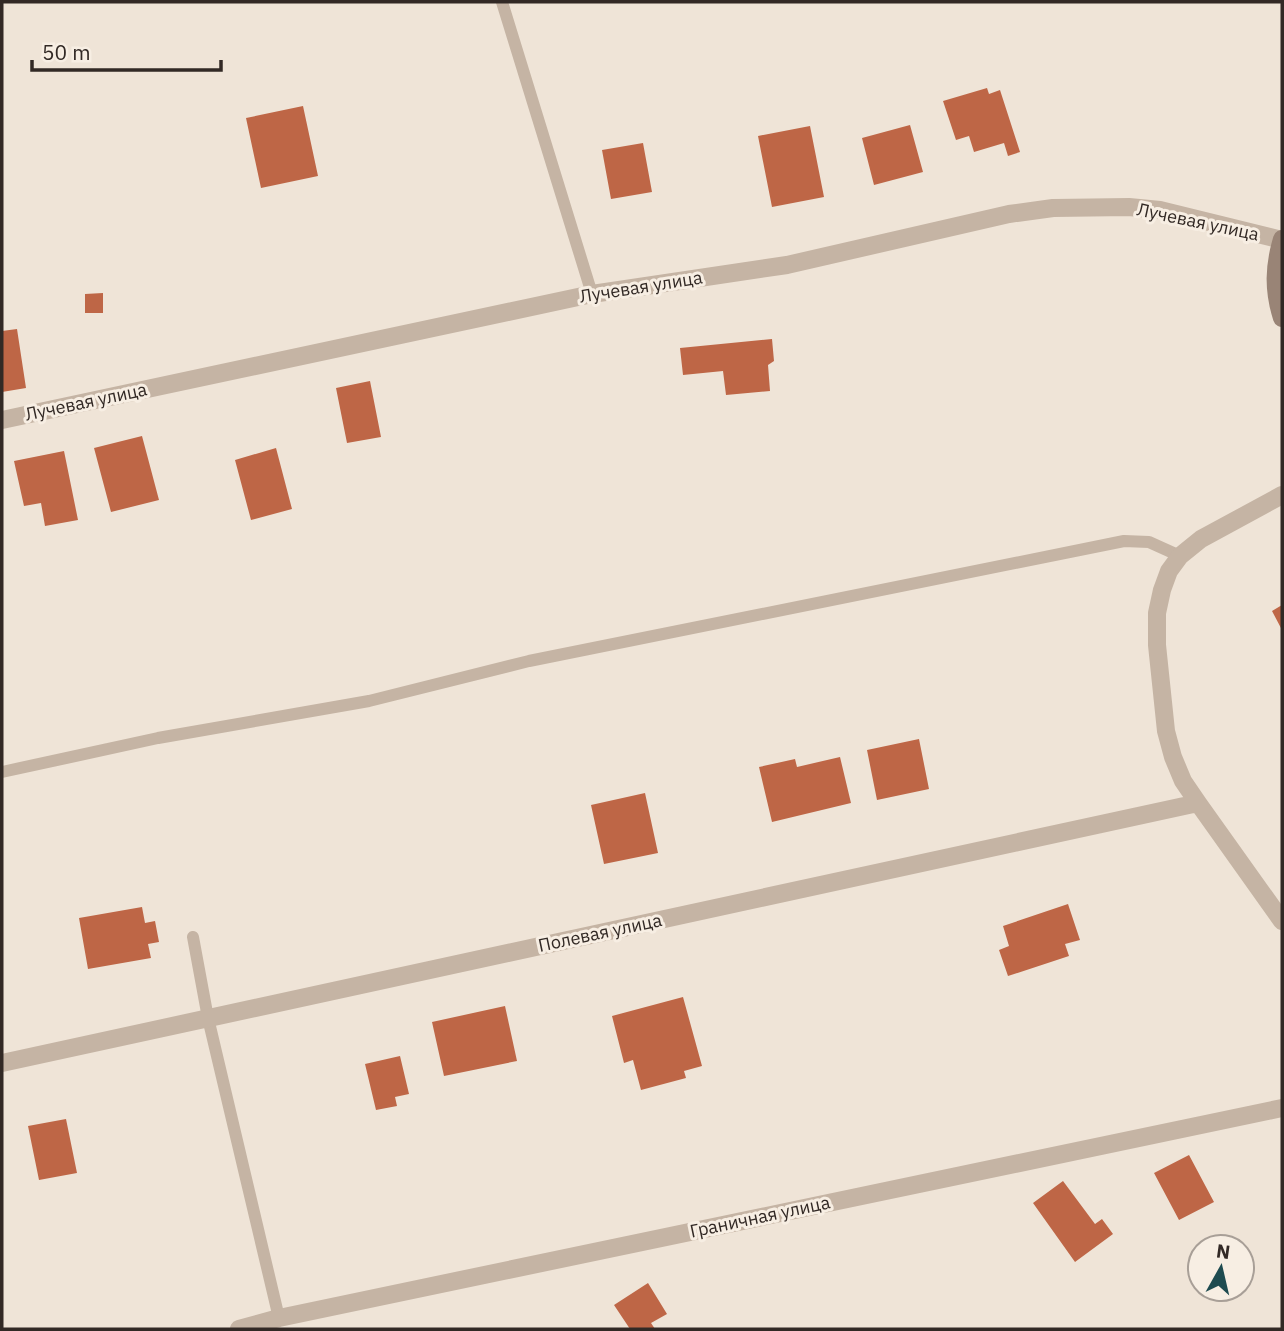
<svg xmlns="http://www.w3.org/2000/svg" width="1284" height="1331" viewBox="0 0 1284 1331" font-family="'IBM Plex Sans',sans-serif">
<rect width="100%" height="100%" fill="#efe4d7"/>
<path fill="#be6646" d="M987,88L989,94L1000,90L1020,152L1008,156L1004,143L974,152L969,136L956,140L943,101Z
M303,106L318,176L261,188L246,118Z
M910,125L923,172L874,185L862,138Z
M810,126L824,197L772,207L758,136Z
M643,143L652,192L611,199L602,150Z
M103,293V313H85V294Z
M17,329L26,388L2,392V331Z
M772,339L774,361L768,365L770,391L726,395L723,371L683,375L680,348Z
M370,381L381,437L347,443L336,388Z
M142,436L159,500L111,512L94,448Z
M276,448L292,509L251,520L235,460Z
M64,451L78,520L45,526L41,503L24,506L14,461Z
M1282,605V630L1272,611Z
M919,739L929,789L877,800L867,750Z
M840,757L851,803L772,822L759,767L795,759L797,767Z
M645,793L658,853L604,864L591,805Z
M1068,904L1080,940L1065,944L1069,956L1008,976L999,950L1009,946L1003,926Z
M142,907L145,923L155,921L159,942L148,944L151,958L88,969L79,918Z
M683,997L702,1066L684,1071L686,1078L641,1090L633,1060L624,1063L612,1016Z
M505,1006L517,1061L444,1076L432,1022Z
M400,1056L409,1094L395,1097L397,1106L376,1110L365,1064Z
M66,1119L77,1173L39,1180L28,1126Z
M1189,1155L1214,1202L1179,1220L1154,1173Z
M1063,1181L1095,1224L1102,1219L1113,1234L1075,1262L1033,1203Z
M648,1283L667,1314L651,1323L655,1329H630L614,1305Z"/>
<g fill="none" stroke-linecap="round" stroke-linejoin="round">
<path stroke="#c5b4a4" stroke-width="12" d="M502,2L592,294
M2,772L158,738L369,701L529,661L1124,541L1149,542L1180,556
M193,937L208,1018L279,1318"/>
<path stroke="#c5b4a4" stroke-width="18" d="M2,420L592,294L787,265L1009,214L1053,208L1129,207L1160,210L1282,240
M1282,495L1201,539L1180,556L1169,571L1162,590L1157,613V645L1166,731L1173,757L1183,781L1198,803L1282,921
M2,1063L1198,803
M239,1329L279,1318L1282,1108"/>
<path stroke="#998476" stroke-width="18" d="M1282,239C1274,266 1273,290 1282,318"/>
</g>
<g text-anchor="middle" stroke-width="6" stroke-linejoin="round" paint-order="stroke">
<g font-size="18" fill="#322925" stroke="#f7eee3">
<text transform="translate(1198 222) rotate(12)" y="6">Лучевая улица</text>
<text transform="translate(641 287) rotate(-9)" y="6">Лучевая улица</text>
<text transform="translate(86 402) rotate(-12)" y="6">Лучевая улица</text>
<text transform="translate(600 933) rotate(-12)" y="6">Полевая улица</text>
<text transform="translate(760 1217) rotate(-12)" y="6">Граничная улица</text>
</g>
</g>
<rect width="1284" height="1331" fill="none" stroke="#322925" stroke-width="7"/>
<g transform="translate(1221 1268) rotate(8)"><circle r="33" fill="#f7eee3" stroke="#a89f97" stroke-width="2"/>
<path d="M0-5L12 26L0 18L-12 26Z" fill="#1e4b50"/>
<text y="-10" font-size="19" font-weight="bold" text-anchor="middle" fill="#322925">N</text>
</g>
<path d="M32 60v10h189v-10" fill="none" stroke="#322925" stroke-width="3.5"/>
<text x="42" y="60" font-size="21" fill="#322925" stroke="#f7eee3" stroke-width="5" paint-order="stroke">50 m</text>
</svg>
